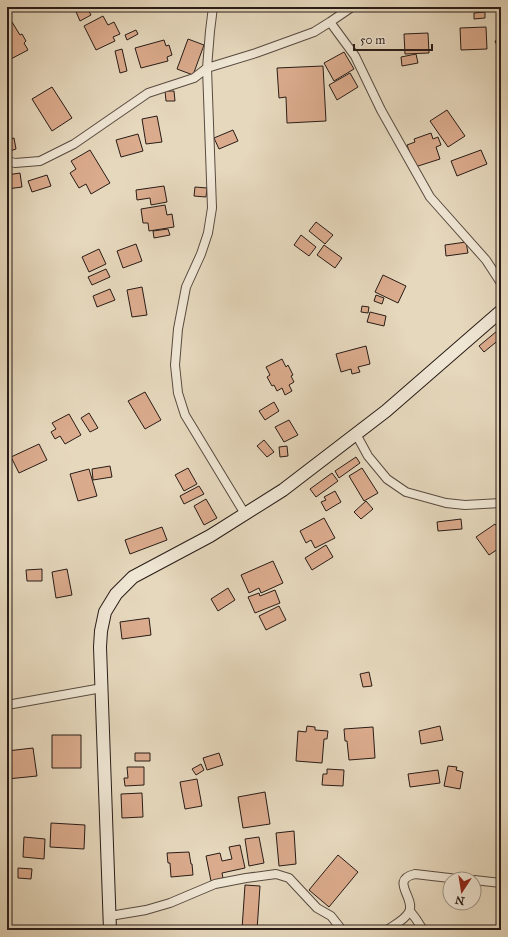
<svg xmlns="http://www.w3.org/2000/svg" width="508" height="937" viewBox="0 0 508 937" font-family="'IM FELL Great Primer',serif">
<rect width="100%" height="100%" fill="#e6d8bd"/>
<filter id="stains"><feTurbulence type="fractalNoise" baseFrequency=".005" numOctaves="4"/><feColorMatrix values="0 0 0 0 .2 0 0 0 0 .09 0 0 0 0 .02 0 0 0 .5 -.17"/></filter>
<radialGradient id="worn" r=".72"><stop offset=".6" stop-color="#630" stop-opacity="0"/><stop offset="1" stop-color="#630" stop-opacity=".3"/></radialGradient>
<path fill="#dbab8d" stroke="#281c17" d="M74,7H87L91,15L80,21Z
M485,12V18L474,19V13Z
M103,16L108,25L114,22L120,34L113,37L115,41L96,50L84,26Z
M12,22L20,35L22,34L26,41L24,43L28,50L7,61V25Z
M486,27L487,49L461,50L460,28Z
M136,30L138,34L127,40L125,35Z
M428,33L429,53L405,54L404,34Z
M188,39L204,45L193,75L177,69Z
M501,39V53H500L495,41Z
M164,40L166,46L169,45L172,55L167,57L168,61L141,68L135,48Z
M122,49L127,71L120,73L115,51Z
M344,52L354,69L334,81L324,63Z
M416,54L418,63L402,66L401,57Z
M323,66L326,121L287,123L286,97L279,98L277,68Z
M350,73L358,87L337,100L329,85Z
M52,87L72,118L52,131L32,99Z
M165,91H174L175,101H166Z
M447,110L465,136L448,147L430,121Z
M157,116L162,142L146,144L142,119Z
M233,130L238,141L219,149L214,138Z
M431,133L433,139L438,137L441,145L436,147L440,159L415,167L407,145L415,142L414,139Z
M138,134L143,151L121,157L116,140Z
M14,138L16,149L7,152V140Z
M90,150L110,183L91,194L86,184L79,188L70,173L76,169L71,161Z
M481,150L487,164L457,176L451,161Z
M20,173L22,187L7,189V175Z
M47,175L51,186L32,192L28,181Z
M164,186L167,202L151,205L150,198L137,200L136,190Z
M195,187L207,188L206,197L194,196Z
M165,205L167,215L172,214L174,227L149,231L148,223H143L141,209Z
M316,222L333,235L325,244L309,231Z
M168,229L170,235L154,238L153,231Z
M301,235L316,247L309,256L294,245Z
M466,242L468,253L446,256L445,245Z
M136,244L142,261L123,268L117,251Z
M324,245L342,258L335,268L317,255Z
M99,249L106,264L89,272L82,257Z
M106,269L110,277L92,285L88,277Z
M383,275L406,286L398,303L375,292Z
M142,287L147,315L132,317L127,290Z
M110,289L115,300L97,307L93,296Z
M376,295L384,298L382,304L374,301Z
M362,306L369,307L368,313L361,312Z
M370,312L386,316L384,326L367,322Z
M497,331L501,336V338L484,352L479,346Z
M366,346L370,364L358,367L360,372L352,374L351,369L341,372L336,354Z
M282,359L286,367L288,365L293,375L291,376L294,382L289,385L292,391L285,395L282,388L277,391L274,385L272,386L267,377L270,375L266,367Z
M145,392L161,420L145,429L128,401Z
M274,402L279,411L265,420L259,411Z
M89,413L98,428L90,432L81,418Z
M69,414L81,435L65,444L60,436L55,439L51,432L56,429L52,423Z
M289,420L298,435L284,442L275,427Z
M264,440L274,452L267,457L257,446Z
M39,444L47,460L19,473L11,457Z
M287,446L288,456L280,457L279,447Z
M356,457L360,463L339,478L335,471Z
M110,466L112,477L93,480L92,469Z
M188,468L197,484L184,491L175,475Z
M362,468L378,493L364,501L349,476Z
M89,469L97,496L78,501L70,474Z
M332,473L338,481L316,497L310,489Z
M199,486L204,494L184,504L180,496Z
M335,491L341,502L326,511L321,502L326,500L324,497Z
M206,499L217,518L204,525L194,506Z
M366,501L373,509L361,519L354,512Z
M324,518L335,538L315,548L311,540L306,543L300,531Z
M461,519L462,529L438,531L437,522Z
M495,524L501,531V547L489,555L476,537Z
M162,527L167,540L130,554L125,540Z
M326,545L333,557L312,570L305,558Z
M273,561L283,583L261,593L259,588L249,593L241,575Z
M42,569V581H27L26,570Z
M67,569L72,595L56,598L52,572Z
M228,588L235,600L218,611L211,599Z
M275,590L280,603L255,613L248,597L259,593L260,596Z
M279,606L286,620L266,630L259,616Z
M149,618L151,635L122,639L120,622Z
M369,672L372,686L363,687L360,674Z
M307,726L315,727V730L328,731L327,739H324L322,763L296,761L298,731L306,732Z
M440,726L443,740L421,744L419,731Z
M373,727L375,758L349,760L347,741H345L344,729Z
M52,735H81V768H52Z
M33,748L37,776L7,779V751Z
M135,753H150V761H135Z
M219,753L223,765L207,770L203,758Z
M201,764L204,770L196,775L192,769Z
M448,766L457,767L456,770L463,772L460,789L444,786Z
M127,767H144V785L125,786L124,778H128Z
M327,769L344,770L343,786L322,785L323,774H327Z
M438,770L440,783L410,787L408,774Z
M197,779L202,806L185,809L180,782Z
M265,792L270,824L243,828L238,797Z
M142,793L143,817L122,818L121,794Z
M51,823L85,825L84,849L50,847Z
M294,831L296,864L279,866L276,833Z
M24,837L45,839L44,859L23,857Z
M259,837L264,863L249,866L245,839Z
M240,845L245,868L222,873L223,878L211,881L206,856L220,853L222,861L232,859L229,847Z
M189,852L191,864H192L193,875L171,877L170,863H168L167,853Z
M338,855L358,872L329,907L309,890Z
M18,868L32,869L31,879L18,878Z
M245,885L260,886L257,930L242,929Z"/>
<g fill="none" stroke-linecap="round" stroke-linejoin="round">
<defs>
<path id="minor" d="M213,7L210,31L207,68L212,208L208,233L201,254L186,287L178,329L175,365L178,393L185,415L245,514
M330,22L355,56L381,110L430,197L486,260L501,283
M7,161L15,163L40,161L74,144L148,93L194,78L207,68L256,53L314,32L330,22L352,7
M356,434L368,456L387,479L406,492L446,503L465,505L501,503
M7,705L102,688
M474,880L501,883
M410,911L416,919L423,930
M110,916L146,910L170,903L215,884L246,878L276,874L289,878L317,908L331,916L342,930
M387,930C394,925 405,920 409,912C416,898 389,880 415,874L458,879"/>
<path id="secondary" d="M110,930L100,647L101,631L105,612L116,594L133,577L210,536L283,490L386,411L501,311"/>
</defs>
<use href="#minor" stroke="#584b40" stroke-width="10"/>
<use href="#secondary" stroke="#281c17" stroke-width="14"/>
<use href="#minor" stroke="#efe6d4" stroke-width="8"/>
<use href="#secondary" stroke="#efe6d4" stroke-width="12"/>
</g>
<rect width="508" height="937" fill="none" stroke="#e6d8bd" stroke-width="24"/>
<rect x="8" y="8" width="492" height="921" fill="none" stroke="#281c17" stroke-width="2"/>
<rect x="12" y="12" width="484" height="913" fill="none" stroke="#281c17"/>
<g transform="translate(462 891) rotate(192)"><circle r="19" fill="#efe6d4" stroke="#9f9588"/>
<path d="M0-3L7 15L0 10L-7 15Z" fill="#8f2418"/>
<text y="-6" font-size="11" font-weight="bold" text-anchor="middle" fill="#281c17">N</text>
</g>
<path d="M354 44v6h78v-6" fill="none" stroke="#281c17" stroke-width="2"/>
<text x="360" y="44" font-size="12" fill="#281c17" stroke="#efe6d4" stroke-width="3" paint-order="stroke">50 m</text>
<rect width="100%" height="100%" filter="url(#stains)"/>
<rect width="100%" height="100%" fill="url(#worn)"/>
</svg>
